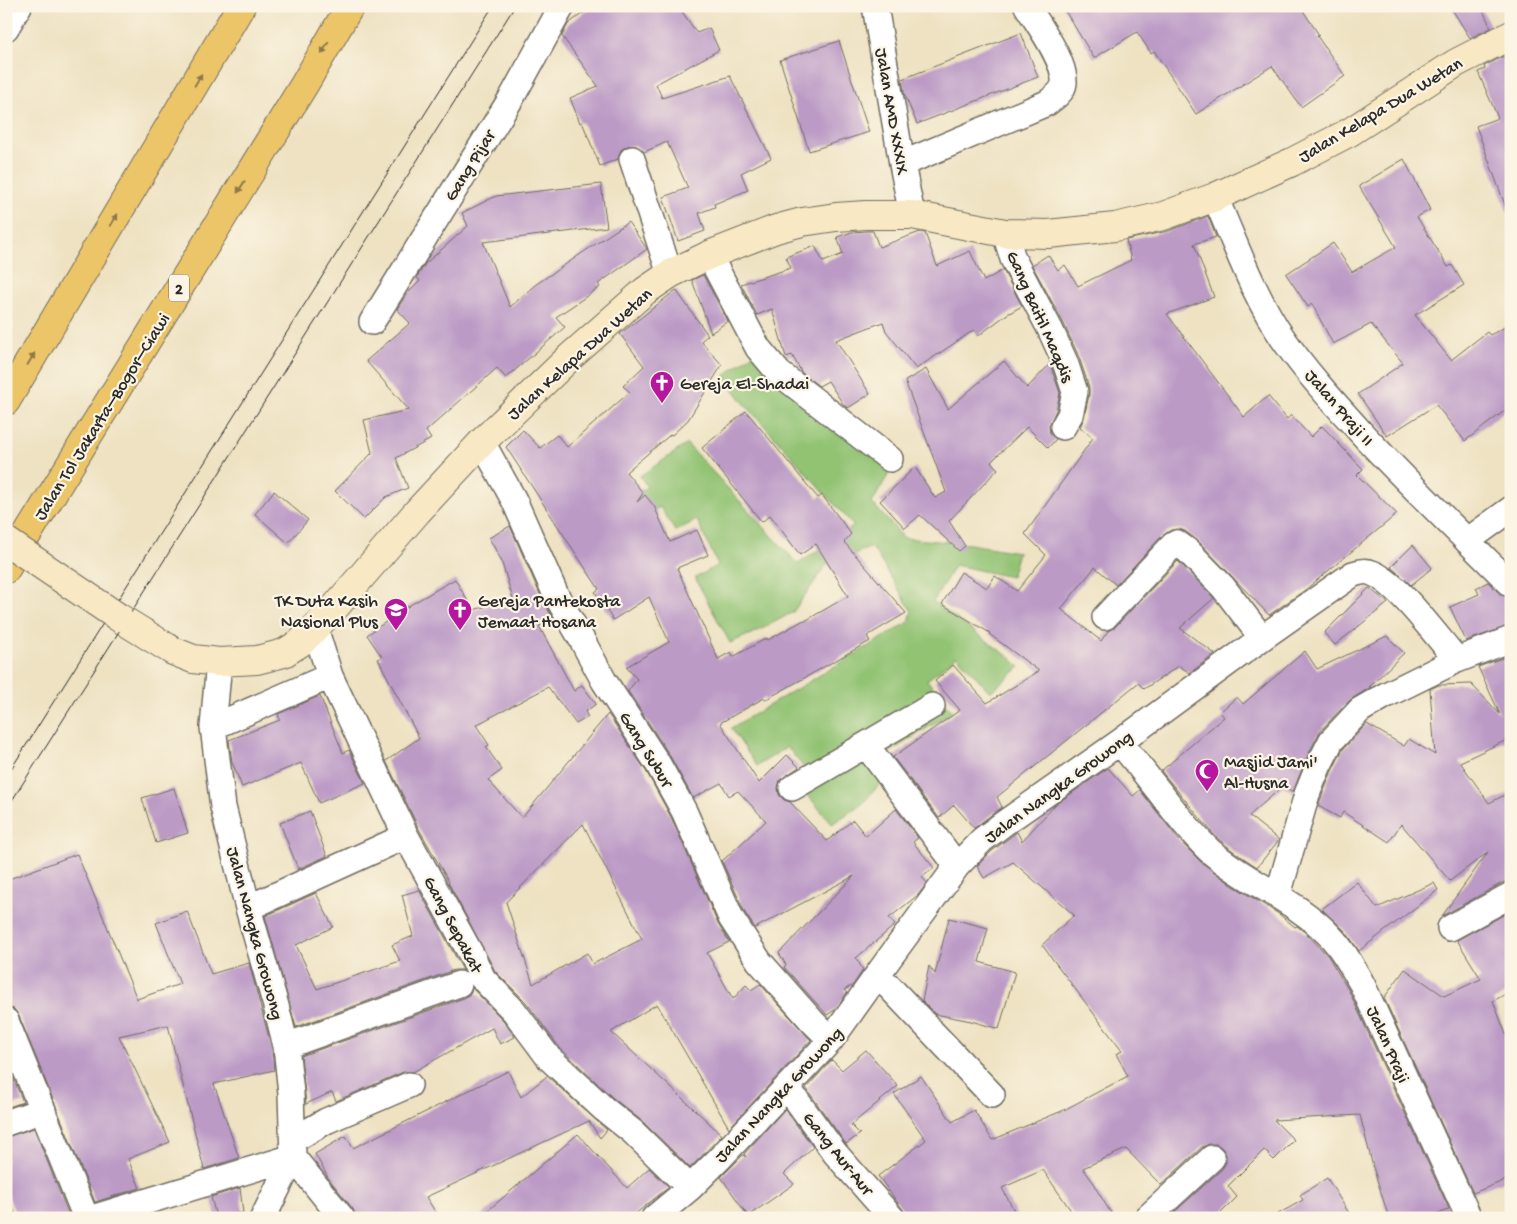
<svg xmlns="http://www.w3.org/2000/svg" width="1517" height="1224" viewBox="0 0 1517 1224" font-family="'Gochi Hand',sans-serif">
<rect width="100%" height="100%" fill="#fcf5e5"/>
<filter id="ink" filterUnits="userSpaceOnUse"><feTurbulence type="fractalNoise" baseFrequency=".02" numOctaves="2"/><feDisplacementMap in="SourceGraphic" scale="10" xChannelSelector="R" yChannelSelector="G"/><feConvolveMatrix kernelMatrix="1 2 1 2 8 2 1 2 1" color-interpolation-filters="sRGB"/></filter>
<filter id="wash" filterUnits="userSpaceOnUse"><feTurbulence type="fractalNoise" baseFrequency=".0096" numOctaves="4" result="noise"/><feDisplacementMap in="SourceGraphic" scale="20" xChannelSelector="R" yChannelSelector="G"/><feGaussianBlur stdDeviation="1.12" result="paint"/><feColorMatrix in="noise" values="0 0 0 0 0 0 0 0 0 0 0 0 0 0 0 0 0 1.4 0 .05"/><feComposite in="paint" operator="in"/></filter>
<g filter="url(#wash)">
<rect width="100%" height="100%" fill="#eee2c2"/>
<path fill="#92c373" stroke="#5e774f" d="M754,353L892,468L872,503L904,538L970,544L1018,552L1011,577L955,565L933,602L1012,659L1020,667L990,692L957,656L927,680L952,712L887,754L879,785L862,804L832,824L804,791L814,780L787,747L757,766L731,728L909,622L912,611L872,547L827,564L793,612L762,629L730,643L695,578L718,565L697,520L675,531L660,507L632,521L619,504L647,487L640,476L687,444L798,564L854,526L743,402L724,376Z"/>
<g id="blocks">
<path fill="#bb9ac6" fill-rule="evenodd" d="M593,6H678L697,33L709,28L719,50L656,84L662,98L730,76L771,158L741,173L748,190L714,204L715,207L699,213L705,231L678,241L663,197L688,188L667,142L644,152L635,145L627,146L621,150L618,159L600,166L582,122L580,123L570,98L598,86L562,36L568,24Z
M1062,6H1300L1319,35L1317,36L1345,76L1301,107L1272,66L1196,114L1154,51L1151,53L1137,32L1094,58Z
M1450,6H1481L1491,28L1470,38Z
M1021,33L1038,77L917,124L904,93L902,79Z
M839,41L869,132L809,151L780,60Z
M1504,56L1506,60L1511,58V212L1508,213L1476,126L1498,118L1478,72L1485,69L1484,66Z
M1404,159L1430,210L1417,217L1448,267L1452,265L1464,285L1415,315L1451,360L1487,332L1490,335L1511,324V406L1465,441L1436,405L1387,436L1358,394L1403,363L1371,324L1333,344L1312,304L1308,307L1286,274L1333,243L1352,272L1396,247L1359,186Z
M601,184L607,227L483,242L510,307L535,285L628,222L647,249L598,284L600,287L556,317L565,327L506,378L497,368L426,431L431,439L396,458L408,488L386,497L364,519L335,491L372,453L364,420L409,410L366,361L410,323L397,309L407,294L420,281L417,277L425,264L468,226L462,213L496,196Z
M1208,216L1216,237L1194,244L1214,297L1167,314L1244,417L1268,396L1287,419L1291,415L1311,437L1322,426L1363,469L1357,475L1397,514L1305,590L1269,615L1198,541L1185,531L1179,529L1171,530L1163,535L1116,585L1095,567L1061,609L1101,641L1108,631L1115,627L1178,561L1214,598L1180,628L1215,654L1190,673L1179,666L1144,689L1138,683L997,797L1002,807L974,828L954,805L939,818L893,757L960,710L935,681L953,665L987,703L1039,671L989,634L990,633L942,604L961,572L987,588L995,576L1017,591L1046,555L1025,534L1093,438L1080,427L1084,418L1089,395V387L1079,357L1063,322L1032,265L1048,255L1058,270L1065,265L1078,286L1131,260L1126,240L1168,231Z
M867,231H873L879,247L920,232L925,233L937,266L970,251L984,281L1003,270L1022,306L1006,315L978,336L974,330L916,369L886,331L883,322L836,340L870,394L848,408L843,404L828,381L819,386L802,373L792,355L786,357L772,309L757,315L741,284L791,268L786,257L815,246L823,262L843,254L837,237L852,232Z
M703,275L728,321L711,333L692,280Z
M676,290L708,335L701,341L722,365L688,420L672,435L671,434L626,472L643,493L637,502L645,495L654,506L670,542L697,530L708,555L677,568L718,659L731,652L733,657L767,638L768,640L804,620L805,621L848,596L816,544L800,555L770,515L762,522L702,448L746,411L818,498L822,495L851,534L844,542L906,613L867,636L870,641L765,700L764,698L720,723L759,783L787,755L799,767L780,780L778,788L779,795L784,800L790,802L827,841L853,820L866,836L896,809L918,838L913,842L934,868L922,877L927,883L918,895L889,918L895,925L856,958L863,970L853,985L844,990L847,993L836,1009L827,1015L784,967L786,965L779,953L854,876L755,928L744,911L722,861L766,821L738,791L729,796L721,783L693,798L670,756L628,691L637,679L626,667L669,642L649,597L613,620L595,592L599,589L506,447L523,430L540,448L557,435L567,447L630,392L623,386L644,366L620,334Z
M1004,361L1027,388L1050,364L1060,393L1056,410L1049,426L1050,434L1056,439L1048,448L1027,427L991,462L998,469L949,521L965,546L959,551L920,515L905,528L880,501L915,467L935,498L946,492L905,381L926,369L948,409Z
M274,491L308,520L288,543L255,514Z
M510,526L543,601L554,620V622L539,626L574,691L582,685L596,704L585,712L588,717L576,724L548,687L476,725L489,745L486,747L502,770L488,780L522,818L608,714L646,771L671,817L718,924L729,942L707,953L733,999L746,985L751,990L760,984L811,1040L729,1128L657,1004L611,1032L722,1135L690,1168L643,1122L613,1098L560,1048L526,1002L495,971L448,882H449L419,829L386,761L419,738L378,659L382,657L367,635L410,605L455,579L473,610L513,599L501,560L489,538ZM583,824L642,939L593,964L587,953L533,984L506,902Z
M1413,545L1432,568L1411,585L1391,567Z
M1488,582L1501,595L1511,598V625L1466,641L1450,607L1479,594L1476,588Z
M1369,588L1388,603L1335,645L1324,633Z
M1387,636L1404,653L1369,687H1371L1350,700L1320,731L1305,761L1293,792L1283,786L1249,816L1279,840L1257,867L1233,851L1215,836L1161,771L1224,717L1220,712L1237,697L1243,704L1305,651L1317,669Z
M1511,655V738L1460,762L1489,803L1511,792V881L1504,882L1442,916L1488,852L1450,881L1401,824L1389,842L1343,812L1340,818L1318,806L1331,773L1343,749L1367,724L1404,746L1409,739L1435,755L1430,689L1439,685L1471,684L1500,714L1478,667Z
M320,696L343,753L349,750L365,783L319,803L301,763L242,787L232,762L229,740L280,720L278,714Z
M1108,768L1133,796L1140,790L1179,840L1201,862L1232,885L1279,914L1295,927L1297,926L1307,934L1328,956L1349,991L1449,1209L1430,1218H1389L1373,1167L1360,1115L1274,1120L1294,1140L1274,1160L1264,1150L1228,1186L1237,1197L1216,1218H1168L1222,1169L1226,1163V1155L1223,1149L1217,1144H1209L1202,1147L1161,1185L1126,1149L1083,1168L1096,1186L1095,1187L1114,1218H1076L1043,1170L1002,1188L1018,1218H909L878,1176L926,1140L894,1094L921,1076L952,1122L974,1110L992,1140L1062,1111L1128,1076L1116,1054L1122,1051L1042,945L1074,915L1013,862L984,878L977,866L992,851L1017,832L1022,841L1056,804Z
M174,788L188,833L156,843L142,798Z
M310,811L327,856L298,869L280,823Z
M77,854L137,999L180,984L156,923L187,911L211,974L249,963L272,1049L274,1070L214,1084L239,1158L204,1169L168,1025L119,1036L170,1142L128,1159L140,1188L95,1202L19,1016L14,1009L6,1007V880Z
M1357,882L1377,908L1434,883L1438,890L1359,951L1346,932L1322,909Z
M419,890L463,970H454L296,1027L265,916L316,893L333,927L296,945L317,989L400,961L392,945L413,936L402,895Z
M1511,911V991L1493,1001L1511,1047V1178L1473,1193L1384,998L1405,969L1444,996L1481,979L1457,940Z
M949,918L988,928L979,962L1015,972L999,1029L971,1021L935,1014L922,1001L929,966L935,974Z
M472,988L503,1020L515,1037L500,1044L492,1028L413,1072H403L336,1101L332,1092L306,1104L301,1056L464,998L470,994Z
M866,1050L898,1086L851,1125L860,1134L846,1144L806,1088L832,1060L842,1070Z
M6,1060L23,1102L6,1108Z
M508,1071L521,1097L547,1076L607,1130L600,1138L589,1121L426,1197L439,1218H356L353,1209L329,1179L315,1154L346,1136L353,1148Z
M785,1109L813,1147L784,1174L794,1184L748,1216L721,1177L743,1155L746,1157L744,1154Z
M34,1128L70,1218H17L6,1190V1137Z
M578,1134L627,1188L649,1168L669,1187L630,1218H479Z
M1327,1178L1352,1218H1271L1303,1200L1300,1195Z
M240,1188L243,1213L216,1217L211,1197Z"/>
</g>
</g>
<g filter="url(#ink)">
<use href="#blocks" fill-opacity="0" stroke="#6f6b60" stroke-width="1"/>
<g fill="none" stroke-linecap="round" stroke-linejoin="round">
<defs>
<path id="street" d="M875,6L902,164L912,215
M6,28L19,6
M632,159L670,274
M902,164L1047,103C1054,98 1063,92 1064,83C1066,62 1038,24 1027,6
M1215,197C1236,245 1254,297 1284,340C1309,376 1338,407 1367,439C1414,489 1462,536 1511,584
M1005,233L1013,259L1050,329L1065,362L1075,392L1070,415L1063,427
M709,255L758,348L779,373L890,459
M372,322L512,97L562,6
M482,442L514,500L556,595L582,640L604,681L658,764L684,811L731,918L759,961L813,1022L831,1040
M1467,541L1511,509
M1105,617L1173,545L1177,543L1188,551L1223,587L1262,638
M315,628L330,676L406,836L471,954L483,979L514,1011L549,1058L604,1109L633,1132L690,1188
M219,662L213,727L223,807L248,908L276,1006L286,1046L291,1093L293,1157L263,1218
M213,727L330,676
M1120,742C1137,764 1155,786 1172,808C1184,823 1196,838 1210,851C1247,883 1296,900 1330,936C1344,950 1352,967 1362,984L1469,1218
M866,745L957,866
M792,788L932,706
M1278,895L1307,794L1318,767L1331,741L1360,710L1386,695L1457,660L1511,639
M248,908L406,836
M1450,928L1511,895
M878,975L992,1095
M6,1021L86,1218
M286,1046L459,984
M787,1087L835,1153L892,1218
M6,1123L43,1110
M293,1140L326,1121L409,1085
M92,1218L293,1157L342,1218
M654,1218L690,1188L719,1159L831,1040L888,960L957,866L982,840L1003,824L1120,742L1262,638L1353,574C1360,572 1366,570 1372,573C1398,583 1437,637 1457,660
M1147,1218L1212,1158"/>
<path id="secondary" d="M118,617L173,651L193,659L219,662L257,660L284,653L300,643L315,628L336,606L417,512L482,442L570,357L645,291L670,274L709,255L776,229L802,222L836,217L866,215H912L1005,233L1048,234L1115,227L1163,216L1215,197L1292,162L1350,132L1456,63L1511,35"/>
<path id="highway" d="M6,401L241,6
M6,569L304,85L350,6"/>
</defs>
<use href="#street" stroke="#6f6b60" stroke-width="28"/>
<use href="#secondary" stroke="#6f6b60" stroke-width="30"/>
<use href="#highway" stroke="#6f6b60" stroke-width="30"/>
<use href="#street" stroke="#fff" stroke-width="25"/>
<use href="#secondary" stroke="#f8e8c3" stroke-width="28"/>
<use href="#highway" stroke="#edc569" stroke-width="28"/>
<path stroke="#2b2b2b" stroke-width="1" d="M6,777L493,6
M6,810L515,6"/>
<defs>
<path id="secondary-bridge" d="M6,541L118,617"/>
</defs>
<use href="#secondary-bridge" stroke="#6f6b60" stroke-width="30" stroke-linecap="butt"/>
<use href="#secondary-bridge" stroke="#f8e8c3" stroke-width="28"/>
</g>
<defs><path id="oneway-solid" d="M-6-.8H1V-3.2L6.5 0L1 3.2V.8H-6Z" transform="scale(1.25)"/></defs>
<g fill="#8c784a">
<use href="#oneway-solid" transform="translate(325 48) rotate(120)"/>
<use href="#oneway-solid" transform="translate(198 80) rotate(-59)"/>
<use href="#oneway-solid" transform="translate(241 187) rotate(122)"/>
<use href="#oneway-solid" transform="translate(114 220) rotate(-59)"/>
<use href="#oneway-solid" transform="translate(31 359) rotate(-59)"/>
</g>
</g>
<defs>
<symbol id="church-pin" viewBox="-11 -11 22 30"><path d="M0 17L-7.5 6A9.5 9.5 0 1 1 7.5 6Z" fill="#b5179e" stroke="#fcf5e5"/><path d="M-1.2-6h2.4v3.5h3.3v2.4h-3.3V6h-2.4V-.1h-3.3v-2.4h3.3Z" fill="#fff"/></symbol>
<symbol id="school-pin" viewBox="-11 -11 22 30"><path d="M0 17L-7.5 6A9.5 9.5 0 1 1 7.5 6Z" fill="#b5179e" stroke="#fcf5e5"/><path d="M0-5L7-2L0 1L-7-2ZM-4 1L0 2.5L4 1V4Q0 6-4 4Z" fill="#fff"/></symbol>
<symbol id="mosque-pin" viewBox="-11 -11 22 30"><path d="M0 17L-7.5 6A9.5 9.5 0 1 1 7.5 6Z" fill="#b5179e" stroke="#fcf5e5"/><path d="M3.5-4.9A6 6 0 1 0 3.5 4.9A5 5 0 1 1 3.5-4.9Z" fill="#fff"/></symbol>
</defs>
<g fill-rule="evenodd">
<use href="#church-pin" x="648" y="369" width="28" height="38"/>
<use href="#school-pin" x="382" y="596" width="28" height="38"/>
<use href="#church-pin" x="446" y="596" width="28" height="38"/>
<use href="#mosque-pin" x="1193" y="757" width="28" height="38"/>
</g>
<g text-anchor="middle" stroke-width="4.5" stroke-linejoin="round" paint-order="stroke">
<rect fill="#fcf5e5" stroke="#6a6863" stroke-width="1" x="169" y="274.5" width="20" height="27" rx="4"/>
<g font-size="16" font-weight="bold" fill="#2b2b2b">
<text x="179" y="294">2</text>
</g>
<g font-size="18" fill="#2b2b2b" stroke="#fcf5e5">
<text transform="translate(1380 109) rotate(-31)" y="6">Jalan Kelapa Dua Wetan</text>
<text transform="translate(893 111) rotate(80)" y="6">Jalan AMD XXXIX</text>
<text transform="translate(469 165) rotate(-58)" y="6">Gang Pijar</text>
<text transform="translate(1041 316) rotate(66)" y="6">Gang Baitil Maqdis</text>
<text transform="translate(579 353) rotate(-42)" y="6">Jalan Kelapa Dua Wetan</text>
<text transform="translate(1340 407) rotate(49)" y="6">Jalan Praji II</text>
<text transform="translate(101 416) rotate(-58)" y="6">Jalan Tol Jakarta–Bogor–Ciawi</text>
<text transform="translate(647 749) rotate(58)" y="6">Gang Subur</text>
<text transform="translate(1058 786) rotate(-36)" y="6">Jalan Nangka Growong</text>
<text transform="translate(454 924) rotate(62)" y="6">Gang Sepakat</text>
<text transform="translate(256 933) rotate(75)" y="6">Jalan Nangka Growong</text>
<text transform="translate(1389 1044) rotate(66)" y="6">Jalan Praji</text>
<text transform="translate(778 1094) rotate(-47)" y="6">Jalan Nangka Growong</text>
<text transform="translate(839 1153) rotate(51)" y="6">Gang Aur-Aur</text>
</g>
<g font-size="18" fill="#2b2b2b" stroke="#fcf5e5" text-anchor="start">
<text x="680" y="389">Gereja El-Shadai</text>
<text x="378" y="606" text-anchor="end">TK Duta Kasih<tspan x="378" dy="21">Nasional Plus</tspan></text>
<text x="478" y="606">Gereja Pantekosta<tspan x="478" dy="21">Jemaat Hosana</tspan></text>
<text x="1224" y="767">Masjid Jami'<tspan x="1224" dy="21">Al-Husna</tspan></text>
</g>
</g>
<rect width="1517" height="1224" fill="none" stroke="#fcf5e5" stroke-width="25"/>
</svg>
